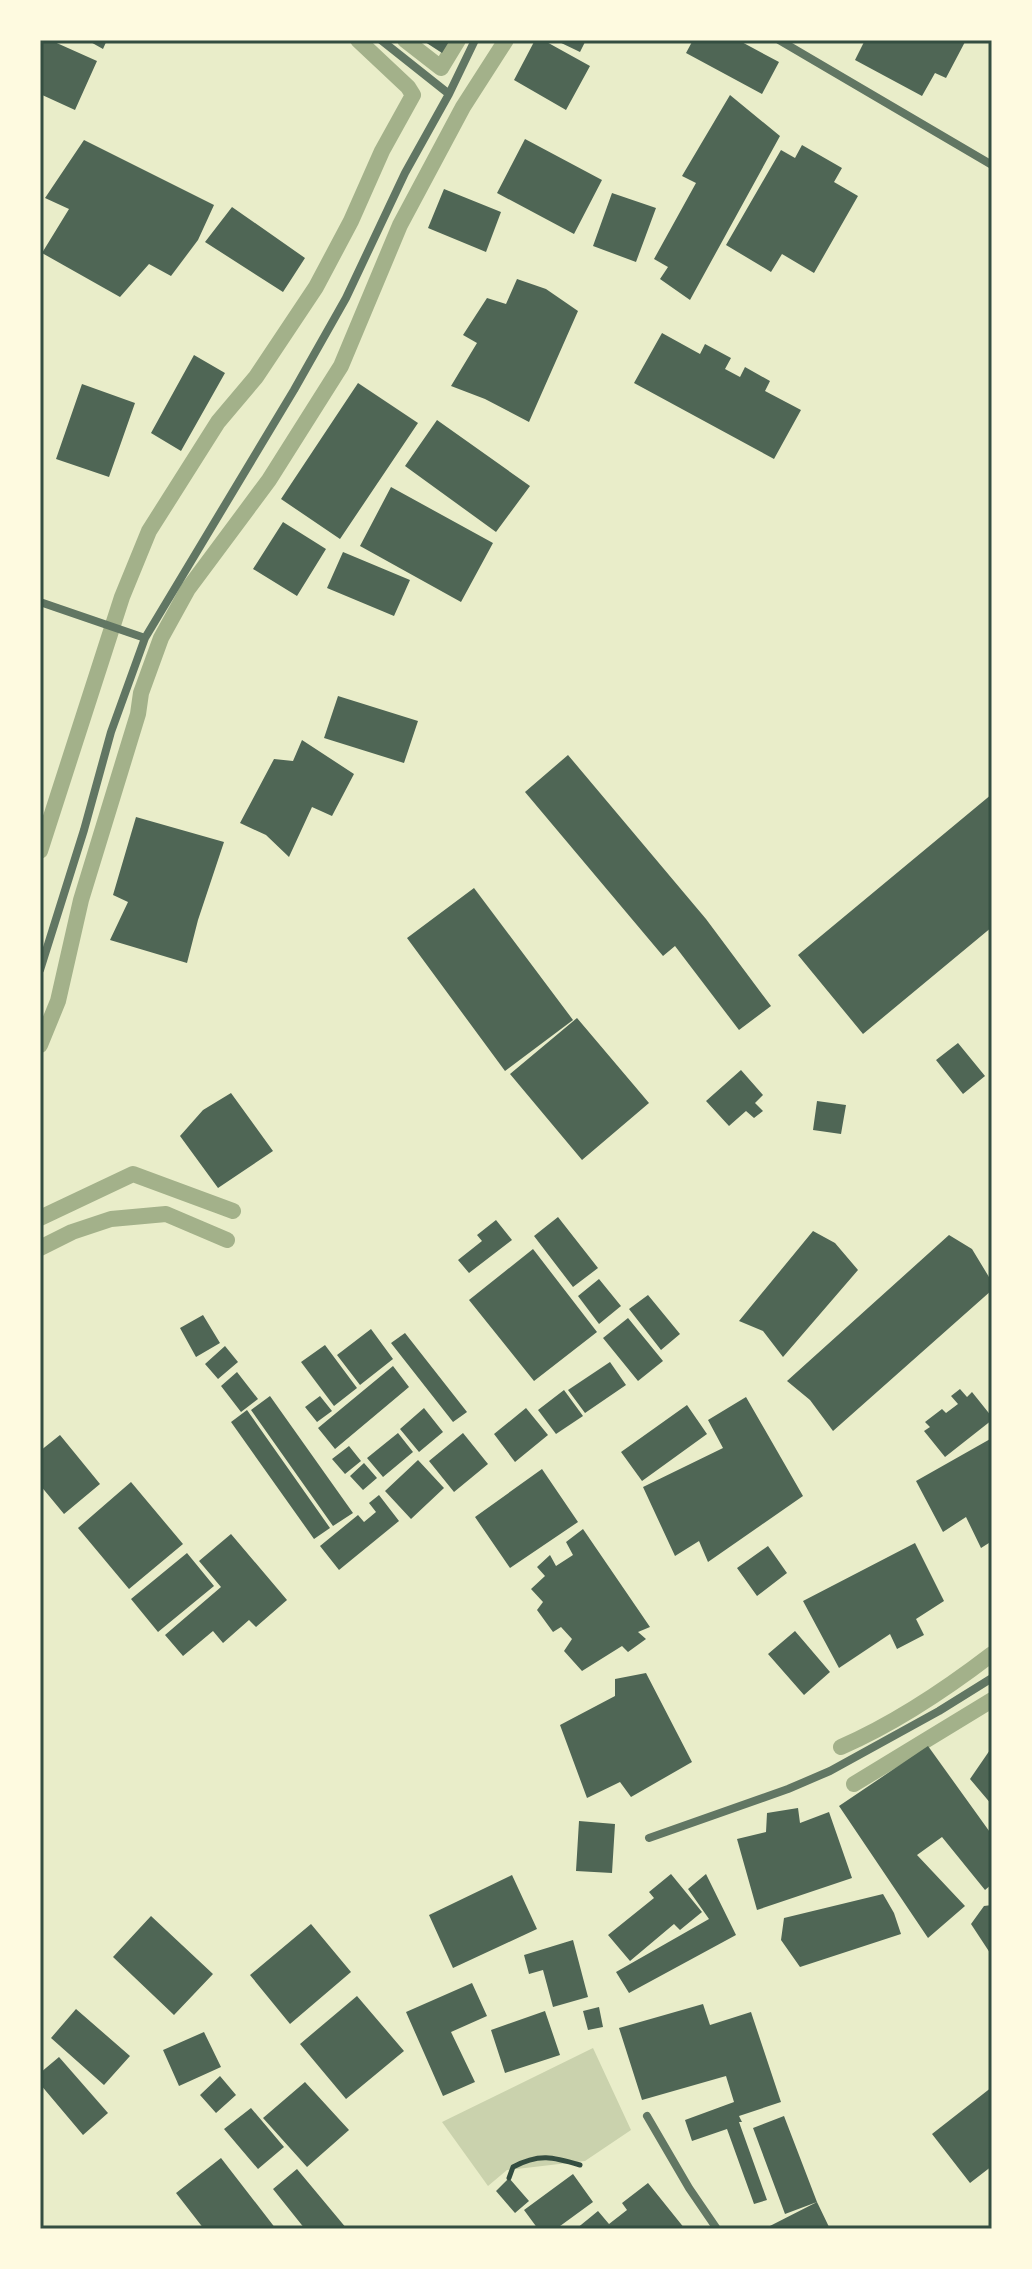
<svg xmlns="http://www.w3.org/2000/svg" width="1032" height="2269" viewBox="0 0 1032 2269" font-family="'PT Sans',sans-serif">
<rect width="100%" height="100%" fill="#e9edc9"/>
<path fill="#cad2ad" d="M593,2048L631,2130L585,2161L507,2170L488,2186L442,2122Z"/>
<g fill="none" stroke-linecap="round" stroke-linejoin="round">
<path stroke="#a3b18a" stroke-width="16" d="M405,40L441,68L458,40
M40,851L122,597L149,531L218,422L256,377L316,287L351,221L382,151L413,95L408,87L358,40
M40,1045L58,1001L81,900L138,714L141,693L161,638L188,589L269,480L341,366L400,225L463,107L506,40
M40,1218L133,1174L233,1211
M40,1248L72,1232L111,1219L166,1214L227,1240
M841,1747C896,1723 945,1690 992,1654
M854,1784L992,1700"/>
</g>
<path fill="#4f6655" d="M40,40H50L97,61L75,110L40,94Z
M87,40H107L103,49Z
M422,40H450L442,53Z
M535,40H543L590,66L566,110L514,80Z
M555,40H586L580,52Z
M693,40H738L779,62L762,94L686,53Z
M865,40H966L946,78L935,73L922,96L855,60Z
M730,95L780,136L690,300L660,279L668,267L654,259L696,183L682,176Z
M525,139L602,180L574,234L497,193Z
M84,140L214,205L198,240L171,276L149,264L120,297L42,253L69,209L45,198Z
M802,145L842,168L834,182L858,196L814,273L782,254L771,272L726,245L781,150L795,158Z
M444,189L501,212L486,252L428,228Z
M612,193L656,208L636,262L593,246Z
M232,207L305,258L283,292L205,242Z
M517,279L546,289L578,311L529,422L485,399L451,386L477,343L463,335L487,298L506,304Z
M662,333L700,354L705,344L731,358L725,369L740,377L745,367L770,381L765,391L801,410L774,459L634,383Z
M194,355L225,373L181,451L151,433Z
M358,383L418,423L340,539L281,499Z
M82,384L135,403L109,477L56,459Z
M437,420L530,486L496,532L405,466Z
M391,487L493,543L461,602L360,546Z
M283,522L326,549L297,596L253,569Z
M343,552L410,580L394,616L327,588Z
M338,696L418,721L404,763L324,738Z
M302,740L354,774L332,816L312,807L289,857L266,835L240,823L274,759L293,761Z
M568,755L706,919L771,1006L739,1030L675,946L663,956L525,792Z
M992,794V927L863,1034L798,955Z
M136,817L224,842L198,920L187,963L110,940L128,902L113,895Z
M474,888L573,1020L505,1071L407,938Z
M577,1018L649,1103L582,1160L510,1074Z
M958,1043L985,1076L963,1094L936,1060Z
M741,1070L763,1095L755,1103L763,1111L754,1118L746,1111L729,1126L706,1101Z
M231,1093L273,1151L218,1188L180,1136L203,1110Z
M817,1101L846,1105L841,1134L813,1130Z
M558,1217L598,1268L573,1287L534,1236Z
M496,1220L512,1240L469,1273L458,1260L482,1241L477,1235Z
M813,1231L835,1243L858,1270L783,1357L763,1331L739,1321Z
M949,1235L972,1249L992,1282V1290L833,1431L810,1400L787,1381Z
M533,1249L597,1332L534,1381L469,1300Z
M599,1279L621,1306L599,1324L578,1296Z
M648,1295L680,1334L661,1350L629,1309Z
M203,1315L220,1343L196,1357L180,1328Z
M628,1318L663,1361L638,1381L603,1338Z
M371,1329L393,1359L360,1385L337,1355Z
M405,1333L467,1412L453,1422L391,1343Z
M325,1345L357,1388L334,1406L301,1362Z
M225,1346L238,1362L218,1379L205,1364Z
M610,1362L626,1385L585,1413L568,1390Z
M393,1366L409,1387L335,1449L318,1428Z
M237,1372L258,1399L241,1412L221,1386Z
M960,1389L967,1397L972,1392L992,1417V1420L945,1457L924,1431L930,1427L925,1422L942,1409L946,1413L958,1404L951,1396Z
M564,1390L583,1416L556,1434L538,1410Z
M270,1396L353,1513L333,1526L251,1410Z
M320,1396L332,1411L317,1422L305,1407Z
M746,1397L803,1496L708,1562L699,1541L675,1556L643,1487L723,1448L708,1420Z
M687,1405L707,1434L642,1481L621,1452Z
M424,1408L443,1432L419,1452L400,1429Z
M526,1408L548,1435L515,1462L494,1434Z
M247,1410L330,1528L314,1539L231,1422Z
M398,1433L413,1452L383,1477L367,1458Z
M463,1433L488,1464L454,1492L429,1461Z
M60,1435L100,1484L64,1514L40,1485V1451Z
M992,1438V1541L981,1548L966,1517L943,1532L916,1481Z
M349,1446L361,1461L345,1474L332,1459Z
M418,1460L444,1488L411,1519L385,1491Z
M364,1463L377,1478L363,1490L350,1476Z
M542,1469L578,1522L510,1568L475,1517Z
M131,1482L183,1544L129,1589L78,1528Z
M379,1495L399,1521L339,1570L320,1546L358,1515L364,1522L376,1512L369,1503Z
M583,1529L650,1627L638,1632L646,1639L628,1652L622,1646L582,1671L564,1651L572,1639L561,1627L553,1632L537,1610L543,1602L531,1589L545,1576L537,1567L550,1555L556,1566L573,1555L566,1542Z
M231,1534L287,1600L256,1627L249,1620L223,1643L213,1631L183,1656L165,1635L221,1587L199,1561Z
M915,1543L944,1601L916,1619L924,1635L897,1649L890,1634L839,1668L803,1601Z
M768,1546L787,1573L757,1596L737,1568Z
M187,1553L214,1586L158,1632L131,1599Z
M795,1631L830,1672L804,1695L768,1654Z
M646,1673L692,1762L631,1797L620,1782L587,1798L560,1725L615,1696V1679Z
M928,1746L992,1835V1884L985,1890L942,1837L917,1855L965,1906L928,1938L839,1806Z
M992,1747V1805L970,1779Z
M798,1808L800,1823L829,1812L852,1878L757,1910L737,1839L766,1832L767,1813Z
M579,1821L615,1824L612,1873L576,1871Z
M671,1874L702,1912L680,1930L674,1924L630,1961L608,1935L654,1898L649,1892Z
M706,1874L736,1935L629,1993L616,1972L709,1919L688,1889Z
M512,1875L537,1929L453,1968L429,1915Z
M883,1894L894,1913L901,1934L800,1967L781,1940L784,1918Z
M992,1905V1956L971,1924L984,1906Z
M151,1916L213,1974L174,2015L113,1957Z
M311,1924L351,1972L290,2024L250,1975Z
M573,1940L588,1997L553,2007L543,1970L529,1974L524,1955Z
M472,1983L487,2016L451,2032L475,2082L443,2096L406,2012Z
M357,1996L404,2051L346,2099L300,2044Z
M703,2004L710,2025L751,2012L781,2102L739,2116L742,2122H739L767,2200L754,2204L727,2129L692,2141L685,2120L734,2102L726,2076L642,2100L619,2028Z
M599,2007L603,2027L588,2030L583,2011Z
M76,2009L130,2056L104,2085L51,2038Z
M545,2011L560,2055L505,2073L491,2030Z
M204,2032L221,2067L179,2086L163,2050Z
M59,2057L108,2113L83,2135L40,2084V2073Z
M220,2076L236,2095L216,2113L200,2095Z
M305,2082L349,2130L307,2167L263,2118Z
M992,2087V2166L970,2183L932,2134Z
M251,2108L284,2147L258,2169L224,2129Z
M784,2116L817,2202L830,2229H764L817,2202L785,2214L753,2128Z
M221,2158L276,2229H204L176,2193Z
M297,2169L347,2229H305L273,2189Z
M573,2174L593,2202L556,2229H538L524,2210Z
M509,2178L529,2201L515,2213L496,2191Z
M648,2183L685,2229H576L598,2211L609,2224L627,2210L622,2203Z"/>
<g fill="none" stroke-linecap="round" stroke-linejoin="round">
<path stroke="#344e41" stroke-width="5" d="M509,2178L513,2167C539,2153 553,2157 580,2165"/>
<path stroke="#617663" stroke-width="8" d="M381,40L449,94
M779,40L992,165
M40,602L145,638
M40,970L84,830L111,732L145,638L294,390L346,298L405,173L449,94L475,40
M649,1838L788,1789L830,1771L939,1711L992,1678
M647,2116L689,2188L717,2229"/>
</g>
<rect width="1032" height="2269" fill="none" stroke="#fefae0" stroke-width="84"/>
<rect x="42" y="42" width="948" height="2185" fill="none" stroke="#344e41" stroke-width="3"/>
</svg>
